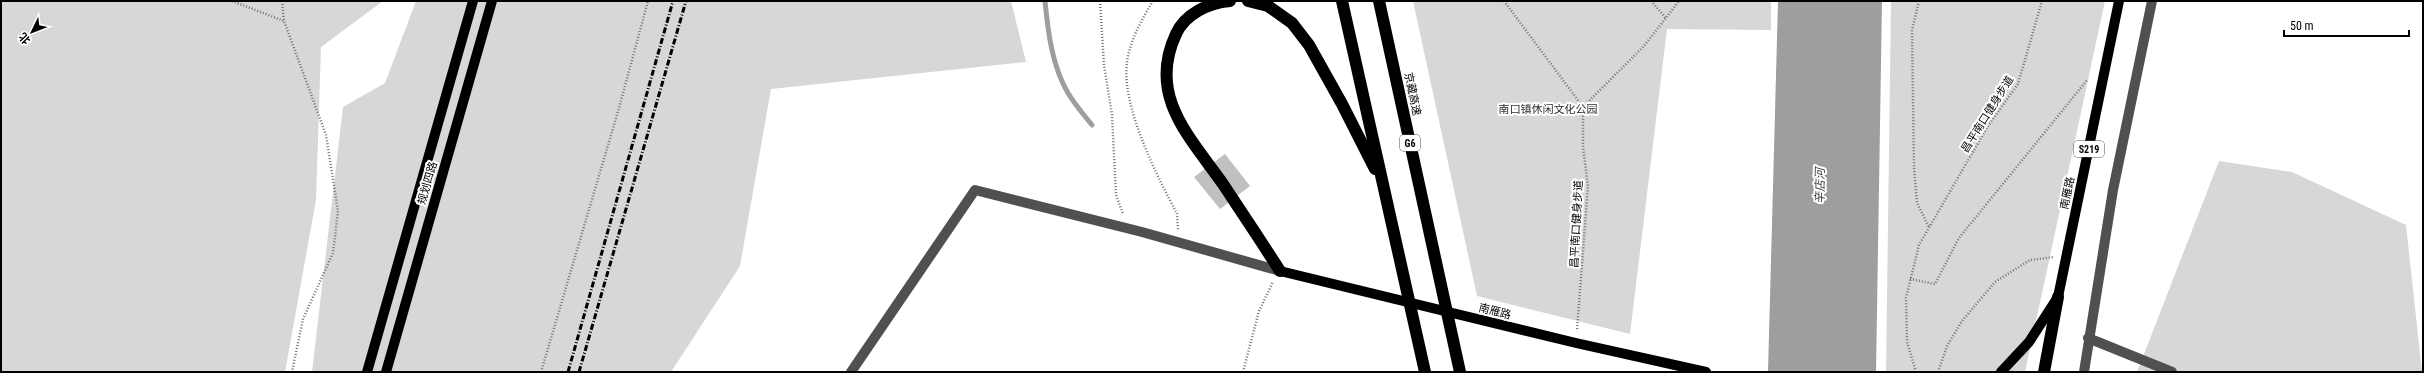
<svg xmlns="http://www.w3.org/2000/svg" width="2424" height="373" viewBox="0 0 2424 373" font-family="'Roboto Condensed','Noto Sans SC',sans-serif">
<rect width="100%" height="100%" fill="#fff"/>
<path fill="#d7d7d7" d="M1,1H383L321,47L316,200L285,372L1,371Z
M416,1H1011L1026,62L771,89L740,266L671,372H312L343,107L385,83Z
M1413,1H1771V30L1667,29L1630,334L1477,296Z
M1891,1H2105L2025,372H1886Z
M2219,161L2292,172L2406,225L2422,372H2137Z"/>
<path fill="#9e9e9e" d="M1778,1H1882L1876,372H1768Z"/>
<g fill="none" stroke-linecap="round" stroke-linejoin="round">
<path stroke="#9e9e9e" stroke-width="5" d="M1045,1C1048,32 1052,66 1068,93C1075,105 1084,115 1092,125"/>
</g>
<path fill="#c0c0c0" d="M1225,154L1250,186L1220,209L1194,177Z"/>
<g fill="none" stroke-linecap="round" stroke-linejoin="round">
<path stroke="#727272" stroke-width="2.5" stroke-dasharray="1 2" stroke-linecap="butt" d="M232,1L284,21
M282,1L284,21L326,135L338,211L333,253L303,319L292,372
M1100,1L1104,65L1112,115L1116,195L1123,214
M1153,1C1142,19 1130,40 1127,62C1121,107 1157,175 1177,214L1178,230
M1504,1L1583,107V147L1588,186L1577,330
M1651,1L1666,18
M1919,1L1912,30L1914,167L1917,203L1929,227
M1583,107L1644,46L1679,1
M1910,279L1935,284L1959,238L2088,79
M541,372L619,108L648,1
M1243,372L1259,311L1273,282
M1916,372L1907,342L1906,298L1919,245L1988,126L2018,84L2042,1
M1938,372L1947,346L1962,321L1995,282L2030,260L2054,257"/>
<path stroke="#505050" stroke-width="10" d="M2088,338L2172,372
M851,372L975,190L1142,232L1280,271
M2084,372L2113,190L2152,1"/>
<path stroke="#000" stroke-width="10" d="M1280,271L1576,343L1706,372
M367,372L473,1
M386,372L492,1
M2001,372L2029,342L2058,297L2119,1"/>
<path stroke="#000" stroke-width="12" d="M1230,1C1208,3 1185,14 1176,34C1147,96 1190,137 1223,184C1242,213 1261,241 1280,271
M1248,1L1268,6L1292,23L1309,45L1342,104L1375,169
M1342,1L1425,372
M1379,1L1460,372
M2044,372L2058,297"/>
<path stroke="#000" stroke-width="3" stroke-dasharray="6 2 1 2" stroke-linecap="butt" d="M568,372L673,1
M579,372L686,1"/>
</g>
<g text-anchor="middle" stroke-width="4" stroke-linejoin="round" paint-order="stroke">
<g fill="#fff" stroke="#4c4c4c" stroke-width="1">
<rect x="1400" y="135" width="20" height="16" rx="3"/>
<rect x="2074" y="141" width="30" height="16" rx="3"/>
</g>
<g font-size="10" font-weight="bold" fill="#000">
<text x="1410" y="147">G6</text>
<text x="2089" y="153">S219</text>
</g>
<g font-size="11" fill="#000" stroke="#fff">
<text transform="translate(1413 94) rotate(78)" y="4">京藏高速</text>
<text transform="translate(1987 114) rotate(-58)" y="4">昌平南口健身步道</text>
<text transform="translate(427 183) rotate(-74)" y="4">规划四路</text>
<text transform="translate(2067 193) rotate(-78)" y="4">南雁路</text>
<text transform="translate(1576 224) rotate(-87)" y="4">昌平南口健身步道</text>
<text transform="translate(1495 311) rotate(14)" y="4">南雁路</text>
</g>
<g font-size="11" fill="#2e2e2e" stroke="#fff">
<text x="1548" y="113">南口镇休闲文化公园</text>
</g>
<g font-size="12" font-style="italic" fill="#3f3f3f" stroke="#fff">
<text transform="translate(1820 186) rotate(-89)" y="4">辛店河</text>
</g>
</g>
<rect width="2424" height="373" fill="none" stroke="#000000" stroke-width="4"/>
<g transform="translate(32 32) rotate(227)" stroke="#ffffff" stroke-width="3" paint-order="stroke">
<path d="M0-3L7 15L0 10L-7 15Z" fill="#000000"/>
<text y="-6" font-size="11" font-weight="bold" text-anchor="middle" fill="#000000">北</text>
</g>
<path d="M2284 30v6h125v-6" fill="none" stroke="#000000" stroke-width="2"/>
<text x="2290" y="30" font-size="12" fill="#000000" stroke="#ffffff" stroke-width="3" paint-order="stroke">50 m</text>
</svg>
